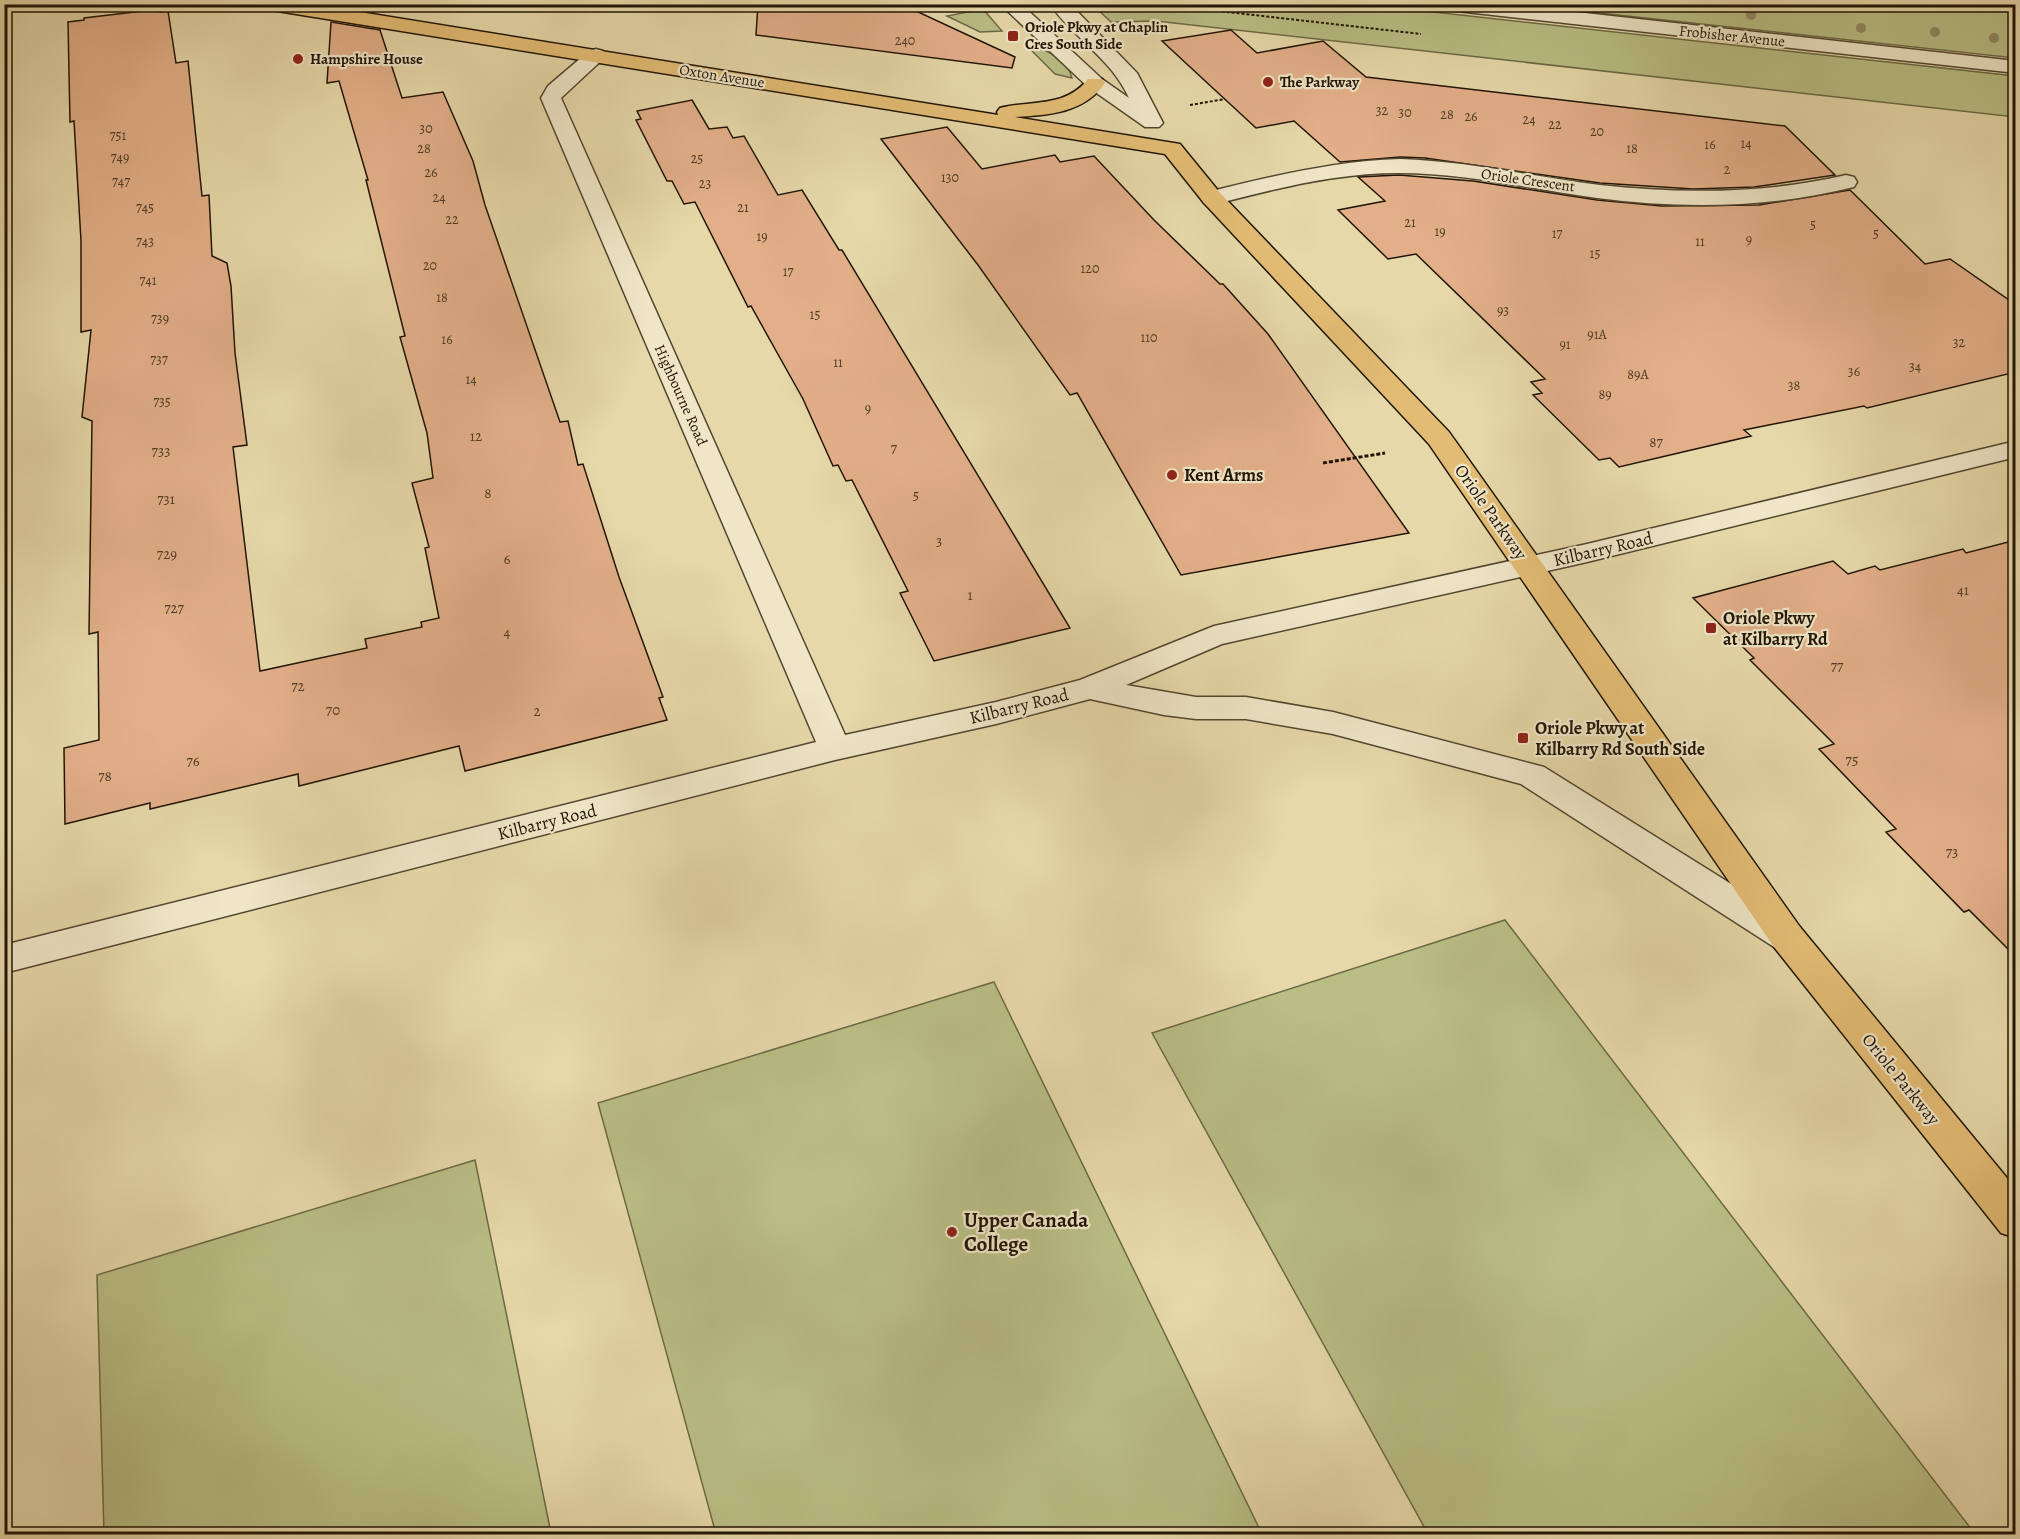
<svg xmlns="http://www.w3.org/2000/svg" width="2020" height="1539" viewBox="0 0 2020 1539" font-family="Alegreya,serif">
<rect width="100%" height="100%" fill="#e6d8a9"/>
<filter id="stains"><feTurbulence type="fractalNoise" baseFrequency=".00333" numOctaves="4"/><feColorMatrix values="0 0 0 0 .2 0 0 0 0 .09 0 0 0 0 .02 0 0 0 .5 -.17"/></filter>
<radialGradient id="worn" r=".72"><stop offset=".6" stop-color="#630" stop-opacity="0"/><stop offset="1" stop-color="#630" stop-opacity=".3"/></radialGradient>
<path fill="#b9be85" stroke="#6c6a46" stroke-width="1.5" d="M1093,5H1370L2015,76V117L1156,21L1111,22Z
M1525,5H2015V58Z
M983,9L1002,31L980,32L947,16Z
M1029,48C1047,47 1068,61 1072,78L1055,74Z
M1505,920L1975,1534H1428L1152,1033Z
M994,982L1262,1534H716L598,1103Z
M475,1160L551,1533L104,1534L97,1275Z"/>
<path fill="#e2af89" stroke="#201506" stroke-width="1.5" d="M332,4H372L374,12L332,5Z
M758,4H901L1015,57L1012,68L756,35Z
M160,9V12L168,11L176,63L188,61L202,196L209,195L212,256L227,263L231,286L235,353L247,445L233,447L260,671L367,648L365,639L422,627L421,622L439,618L425,548L429,547L412,483L433,478L427,433L400,337L405,336L366,180H368L339,81L327,83L331,22L380,30L402,98L443,92L473,161L485,205L560,422L568,421L578,465L583,464L619,577L663,697L659,698L667,720L465,771L459,746L299,786L298,774L150,809V803L65,824L64,748L99,740L98,632L89,634L92,421L82,417L91,330L81,332V241L74,121L70,122L68,22L84,20V18Z
M1231,30L1257,53L1323,41L1366,77L1785,126L1835,175L1754,187L1693,189L1600,183L1425,158L1400,157L1340,162L1294,121L1256,128L1162,41Z
M692,100L709,129L727,127L733,138L744,136L778,195L802,190L839,250H842L1070,628L934,661L900,593L908,591L852,480L846,481L838,465L833,466L803,399L751,306L748,307L695,202L684,204L672,181H667L636,120L641,119L637,111Z
M947,127L982,169L1055,155L1060,162L1094,156L1154,220L1220,284H1223L1268,334L1409,533L1181,575L1077,393L1070,395L978,265L881,139Z
M1399,175L1473,181L1597,200L1662,206L1759,205L1850,190L1925,264L1950,259L2016,305V372L1867,408L1864,406L1744,430L1751,436L1619,467L1610,458L1599,460L1533,395L1542,393L1531,382L1545,379L1416,254L1388,259L1338,210L1385,201L1358,177Z
M2016,540V957L1969,910L1964,912L1886,832L1896,829L1819,749L1834,744L1750,660L1754,658L1693,598L1833,561L1848,574L1875,566L1880,570L1963,549L1966,553Z"/>
<g fill="none" stroke-linecap="round" stroke-linejoin="round">
<defs>
<path id="minor" d="M1000,4H1021L1102,79L1129,98C1111,58 1074,39 1050,4H1070L1137,73L1163,123L1159,127H1145L1088,87Z
M1439,4H1504L2016,61V73L1448,10Z
M596,49L603,51L606,55L603,59L561,98L845,735L996,702L1080,680L1214,626L1587,544L2016,441V457L1587,562L1222,644L1126,685L1196,697H1246L1333,712L1544,767L1800,927L1805,937L1800,947L1787,951L1774,947L1521,784L1333,734L1246,719H1196L1164,715L1090,699L996,724L835,760L4,973V945L816,742L541,98L548,86L589,51Z
M1400,159C1468,161 1533,177 1600,185C1683,194 1764,194 1846,175L1854,177L1857,182L1854,187C1770,208 1683,209 1597,198C1531,189 1466,173 1399,173C1335,173 1274,189 1212,205L1204,203L1201,198L1204,193C1269,177 1333,161 1400,159Z"/>
<path id="major" d="M262,4H310L998,115L997,112L1000,108C1031,100 1066,108 1088,79H1102L1105,83C1084,113 1049,115 1015,117L1180,144L1220,193L1449,432L1800,927L2016,1189V1238L2001,1233L1774,947L1429,444L1204,203L1165,154L271,10Z"/>
</defs>
<use href="#minor" stroke="#52462f" stroke-width="3"/>
<use href="#major" stroke="#201506" stroke-width="3"/>
<path stroke="#201506" stroke-width="2" stroke-dasharray="3 2" stroke-linecap="butt" d="M1157,4L1421,34
M1190,105L1225,99"/>
<path stroke="#201506" stroke-width="3" stroke-dasharray="4 2" stroke-linecap="butt" d="M1323,463L1385,453"/>
<use href="#minor" fill="#efe6c7" fill-rule="evenodd"/>
<use href="#major" fill="#e3bc74" fill-rule="evenodd"/>
</g>
<g fill="#928964">
<circle cx="1751" cy="15" r="5"/>
<circle cx="1861" cy="28" r="5"/>
<circle cx="1935" cy="32" r="5"/>
<circle cx="1994" cy="38" r="5"/>
</g>
<g fill="#8f2418" stroke="#efe6c7" stroke-width="2">
<rect x="1007" y="30" width="12" height="12" rx="3"/>
<circle cx="298" cy="59" r="6"/>
<circle cx="1268" cy="82" r="6"/>
<circle cx="1172" cy="475" r="6"/>
<rect x="1705" y="622" width="12" height="12" rx="3"/>
<rect x="1517" y="732" width="12" height="12" rx="3"/>
<circle cx="952" cy="1232" r="6"/>
</g>
<g text-anchor="middle" stroke-width="4.5" stroke-linejoin="round" paint-order="stroke">
<g font-size="14" fill="#503c27">
<text x="905" y="45">240</text>
<text x="1382" y="115">32</text>
<text x="1405" y="117">30</text>
<text x="1447" y="119">28</text>
<text x="1471" y="121">26</text>
<text x="1529" y="124">24</text>
<text x="1555" y="129">22</text>
<text x="426" y="133">30</text>
<text x="1597" y="136">20</text>
<text x="118" y="140">751</text>
<text x="1746" y="148">14</text>
<text x="1710" y="149">16</text>
<text x="424" y="153">28</text>
<text x="1632" y="153">18</text>
<text x="120" y="162">749</text>
<text x="697" y="163">25</text>
<text x="1727" y="174">2</text>
<text x="431" y="177">26</text>
<text x="950" y="182">130</text>
<text x="121" y="186">747</text>
<text x="705" y="188">23</text>
<text x="439" y="202">24</text>
<text x="145" y="212">745</text>
<text x="743" y="212">21</text>
<text x="452" y="224">22</text>
<text x="1410" y="227">21</text>
<text x="1813" y="229">5</text>
<text x="1440" y="236">19</text>
<text x="1557" y="238">17</text>
<text x="1876" y="238">5</text>
<text x="762" y="241">19</text>
<text x="1749" y="244">9</text>
<text x="145" y="246">743</text>
<text x="1700" y="246">11</text>
<text x="1595" y="258">15</text>
<text x="430" y="270">20</text>
<text x="1090" y="273">120</text>
<text x="788" y="276">17</text>
<text x="148" y="285">741</text>
<text x="442" y="302">18</text>
<text x="1503" y="315">93</text>
<text x="815" y="319">15</text>
<text x="160" y="323">739</text>
<text x="1597" y="339">91A</text>
<text x="1149" y="342">110</text>
<text x="447" y="344">16</text>
<text x="1959" y="347">32</text>
<text x="1565" y="349">91</text>
<text x="159" y="364">737</text>
<text x="838" y="367">11</text>
<text x="1915" y="371">34</text>
<text x="1854" y="376">36</text>
<text x="1638" y="379">89A</text>
<text x="471" y="384">14</text>
<text x="1794" y="390">38</text>
<text x="1605" y="399">89</text>
<text x="162" y="406">735</text>
<text x="868" y="413">9</text>
</g>
<g font-size="15" font-weight="bold" fill="#201506" stroke="#efe6c7" text-anchor="start">
<text x="1025" y="32">Oriole Pkwy at Chaplin<tspan x="1025" dy="17">Cres South Side</tspan></text>
<text x="310" y="64">Hampshire House</text>
<text x="1280" y="87">The Parkway</text>
</g>
<g font-size="15" fill="#201506" stroke="#efe6c7">
<text transform="translate(1732 36) rotate(6)" y="5">Frobisher Avenue</text>
<text transform="translate(722 76) rotate(9)" y="5">Oxton Avenue</text>
<text transform="translate(1528 180) rotate(8)" y="5">Oriole Crescent</text>
<text transform="translate(681 395) rotate(66)" y="5">Highbourne Road</text>
</g>
<g font-size="15" fill="#503c27">
<text x="476" y="441">12</text>
<text x="1656" y="447">87</text>
<text x="894" y="453">7</text>
<text x="161" y="456">733</text>
<text x="488" y="498">8</text>
<text x="916" y="500">5</text>
<text x="166" y="504">731</text>
<text x="939" y="546">3</text>
<text x="167" y="559">729</text>
<text x="507" y="564">6</text>
<text x="1963" y="595">41</text>
<text x="970" y="600">1</text>
<text x="174" y="613">727</text>
<text x="507" y="637">4</text>
<text x="1837" y="671">77</text>
<text x="298" y="691">72</text>
<text x="333" y="715">70</text>
<text x="537" y="716">2</text>
<text x="1852" y="765">75</text>
<text x="193" y="766">76</text>
<text x="105" y="781">78</text>
<text x="1952" y="857">73</text>
</g>
<g font-size="18" font-weight="bold" fill="#201506" stroke="#efe6c7" text-anchor="start">
<text x="1184" y="481">Kent Arms</text>
<text x="1723" y="624">Oriole Pkwy<tspan x="1723" dy="21">at Kilbarry Rd</tspan></text>
<text x="1535" y="734">Oriole Pkwy at<tspan x="1535" dy="21">Kilbarry Rd South Side</tspan></text>
</g>
<g font-size="18" fill="#201506" stroke="#efe6c7">
<text transform="translate(1491 512) rotate(55)" y="6">Oriole Parkway</text>
<text transform="translate(1603 549) rotate(-13)" y="6">Kilbarry Road</text>
<text transform="translate(1019 706) rotate(-14)" y="6">Kilbarry Road</text>
<text transform="translate(547 822) rotate(-14)" y="6">Kilbarry Road</text>
<text transform="translate(1901 1079) rotate(51)" y="6">Oriole Parkway</text>
</g>
<g font-size="21" font-weight="bold" fill="#201506" stroke="#efe6c7" text-anchor="start">
<text x="964" y="1227">Upper Canada<tspan x="964" dy="24">College</tspan></text>
</g>
</g>
<rect width="2020" height="1539" fill="none" stroke="#e6d8a9" stroke-width="24"/>
<rect x="6" y="6" width="2008" height="1527" fill="none" stroke="#201506" stroke-width="3"/>
<rect x="12" y="12" width="1996" height="1515" fill="none" stroke="#201506" stroke-width="1.5"/>
<rect width="100%" height="100%" filter="url(#stains)"/>
<rect width="100%" height="100%" fill="url(#worn)"/>
</svg>
